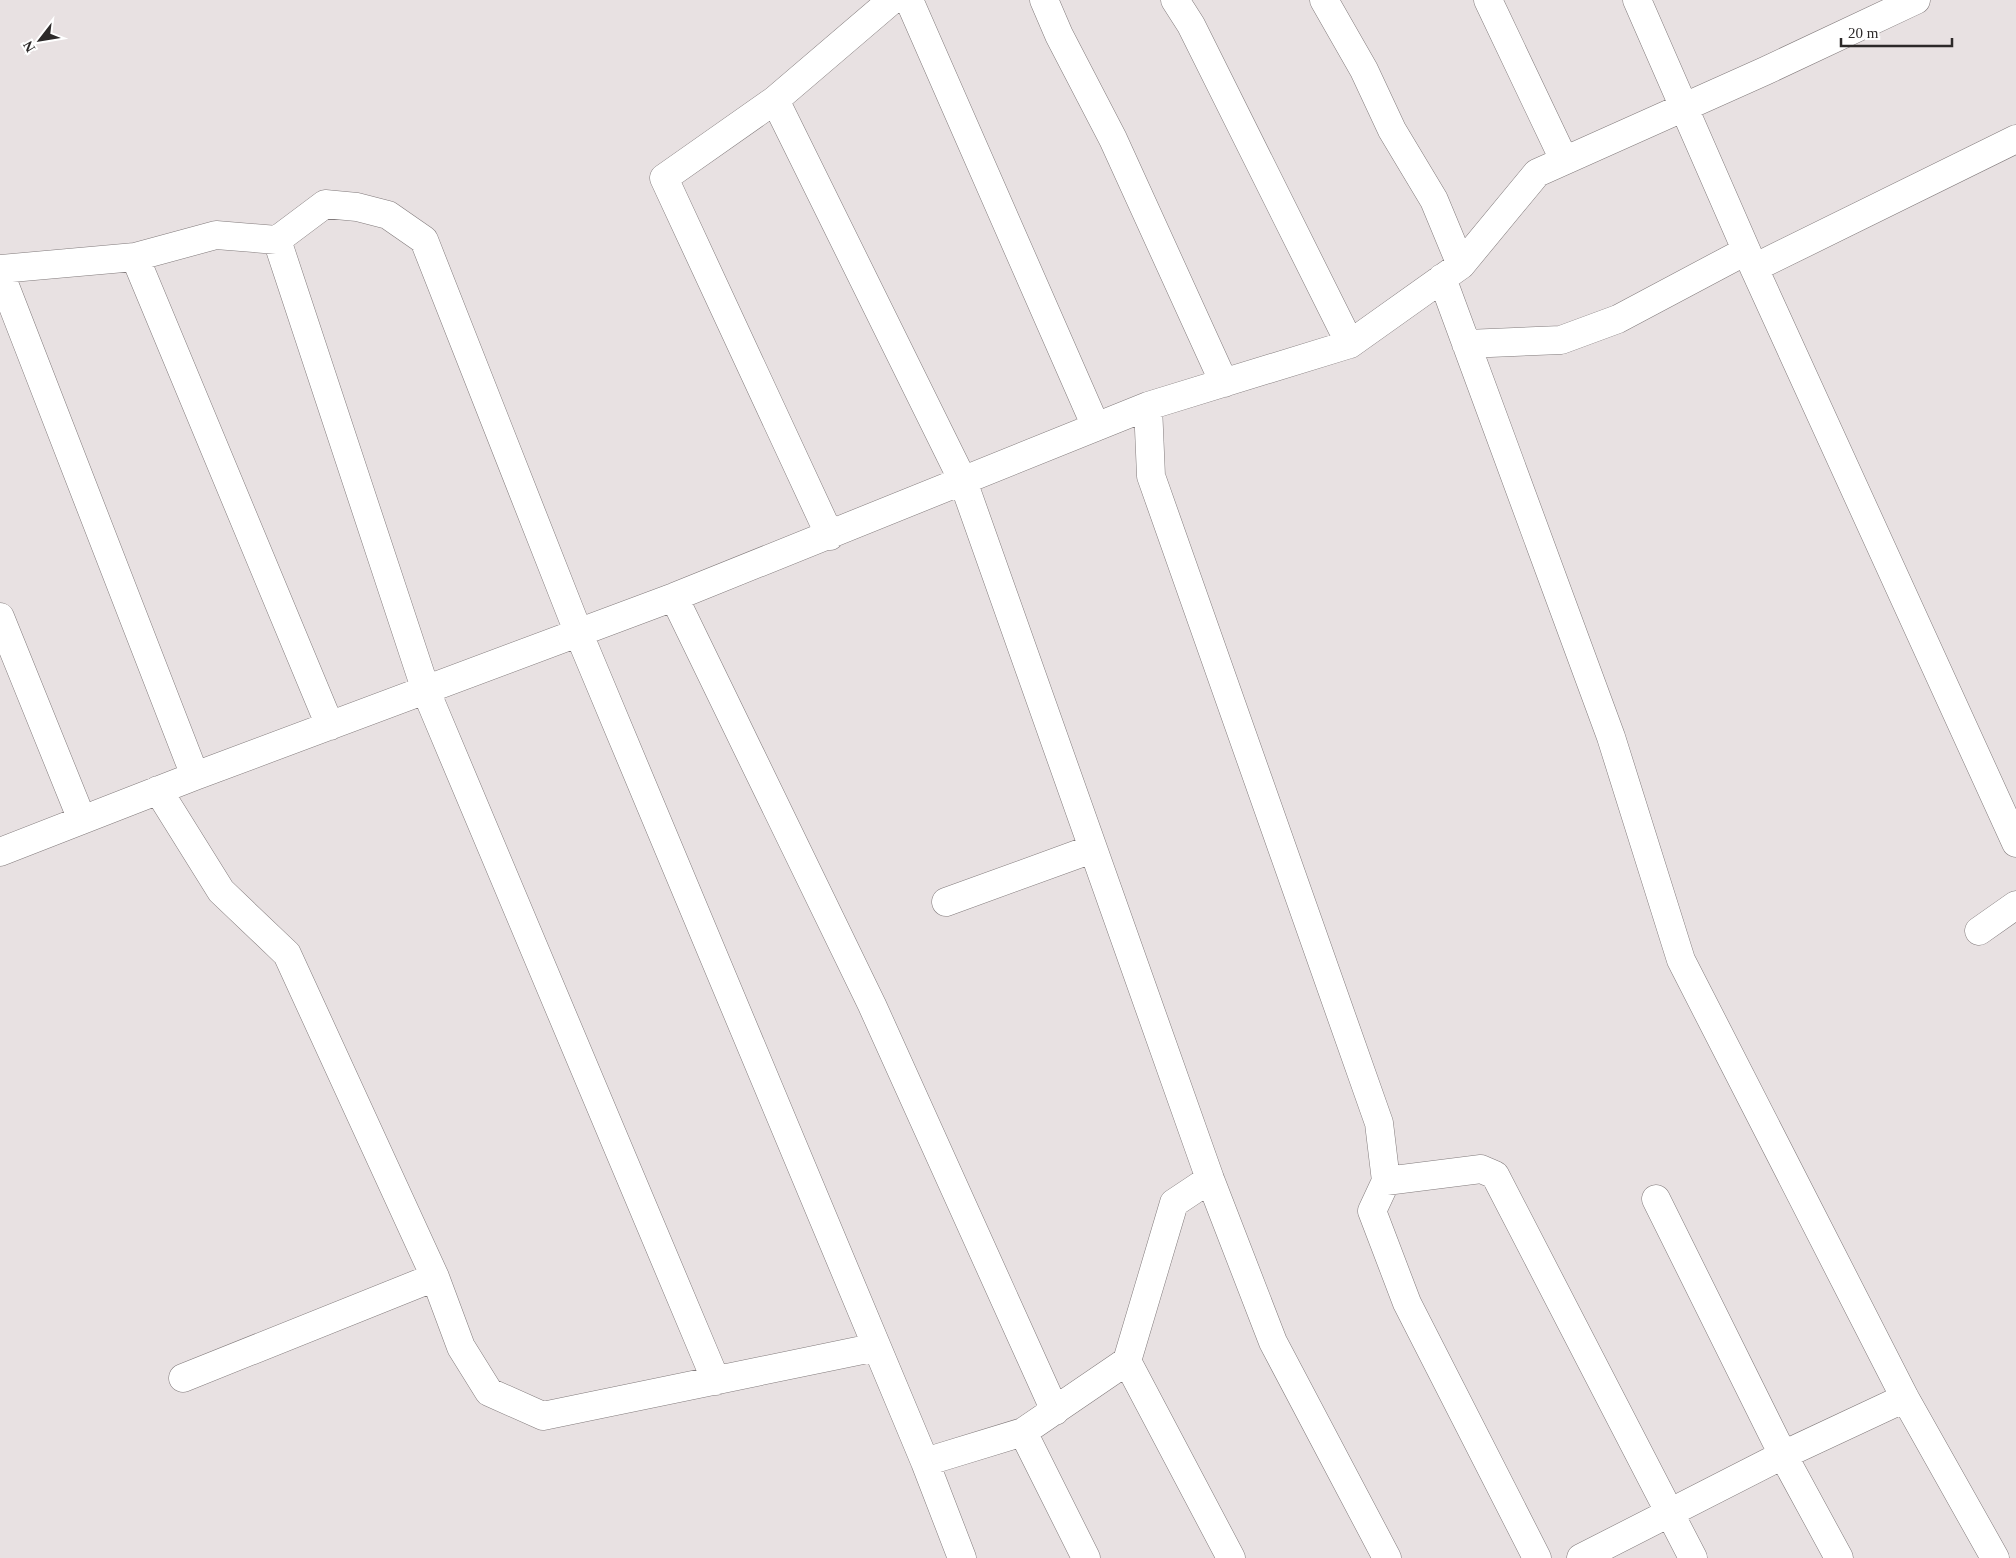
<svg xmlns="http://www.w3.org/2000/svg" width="2016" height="1558" viewBox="0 0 2016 1558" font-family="'Times New Roman',serif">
<rect width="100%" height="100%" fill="#e8e1e2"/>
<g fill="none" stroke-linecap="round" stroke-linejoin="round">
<defs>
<path id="minor" d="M909,0L1096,427
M1044,0L1059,35L1113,139L1224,383
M1175,0L1191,25L1350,344
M1324,0L1364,70L1392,130L1434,200L1461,265
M1488,0L1564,160
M1637,0L1754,268L2016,843
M775,100L963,481L1210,1179L1273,1342L1387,1558
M277,240L426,691L716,1381
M135,257L330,726
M1754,268L2016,139
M0,269L135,257L216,235L277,240L325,204L357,207L388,215L424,240L579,634L925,1462L962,1558
M0,273L195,776
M1442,278L1611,737L1681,960L1905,1398L1995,1558
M1466,344L1561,340L1618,319L1746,251
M1148,406L1151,476L1379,1123L1386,1181L1372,1211L1407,1303L1537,1558
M830,536L664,178L775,100L892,0
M674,597L872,1005L1055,1411
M0,617L82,820
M158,790L221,891L287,954L435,1277L461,1347L489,1392L543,1416L877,1347
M0,852L195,776L674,597L1148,406L1350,344L1461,265L1537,173L1765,71L1916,0
M946,902L1092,849
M1979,931L2016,905
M1386,1181L1481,1169L1495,1175L1693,1558
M1656,1199L1783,1455L1839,1558
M1127,1361L1231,1558
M183,1378L435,1277
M1023,1432L1086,1558
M925,1462L1023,1432L1127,1361L1174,1203L1210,1179
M1581,1558L1783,1455L1905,1398"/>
</defs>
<use href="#minor" stroke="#817a7b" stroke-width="29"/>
<use href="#minor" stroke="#fff" stroke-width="28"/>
</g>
<g transform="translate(40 40) rotate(239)" stroke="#ffffff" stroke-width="4" paint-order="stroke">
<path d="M0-4L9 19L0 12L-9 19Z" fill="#2c2929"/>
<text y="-8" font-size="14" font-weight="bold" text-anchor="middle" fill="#2c2929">N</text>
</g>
<path d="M1841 38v8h111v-8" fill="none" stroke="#2c2929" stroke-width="2.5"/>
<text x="1848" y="38" font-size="15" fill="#2c2929" stroke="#ffffff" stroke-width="4" paint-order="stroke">20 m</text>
</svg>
